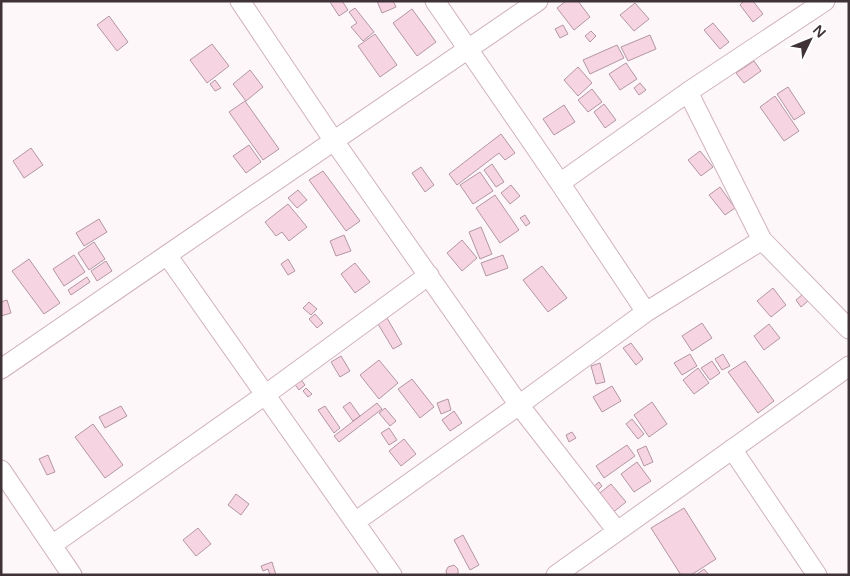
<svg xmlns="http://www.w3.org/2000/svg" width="850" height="576" viewBox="0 0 850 576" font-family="'Varela Round',sans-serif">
<rect width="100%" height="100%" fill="#fdf7f9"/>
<path fill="#f6d4e2" stroke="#b396a2" d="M330,1H342L348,10L339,16L330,2Z
M377,1H393L396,7L382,13Z
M566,1H578L590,17L574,30L557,8Z
M744,1H753L763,14L753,22L740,5Z
M635,3L649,19L634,31L620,15Z
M355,8L374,32L363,41L351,27L357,23L349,12Z
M412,9L436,42L417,56L393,23Z
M109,16L128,42L117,51L97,25Z
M713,23L729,42L720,49L704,30Z
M563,25L568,34L560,38L555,29Z
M591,31L596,36L590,42L585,36Z
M375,34L397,65L380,77L358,46Z
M650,35L656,49L628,61L621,47Z
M212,44L229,66L207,83L190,60Z
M617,45L624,58L590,74L583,60Z
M754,61L761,71L744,83L736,73Z
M626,63L637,79L620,90L609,74Z
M578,67L592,83L578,96L564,80Z
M250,70L263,87L246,101L233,84Z
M215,80L221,88L215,91L210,84Z
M640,83L646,90L639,95L634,88Z
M788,87L805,113L794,120L777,94Z
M592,89L602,102L588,112L578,100Z
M775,96L799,131L784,141L760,107Z
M245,101L279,149L263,160L229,112Z
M604,104L616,120L605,128L594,112Z
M564,105L575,122L554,135L543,119Z
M501,134L515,153L505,160L499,153L457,185L449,174Z
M249,145L261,162L246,173L233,156Z
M31,148L43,165L24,178L13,161Z
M700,151L713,167L701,176L688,160Z
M492,164L504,182L496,187L484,170Z
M421,167L434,185L425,192L412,173Z
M323,171L360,221L346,231L309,180Z
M480,172L493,191L473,204L460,185Z
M511,185L520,196L510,204L501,193Z
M720,187L735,208L725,215L709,195Z
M298,190L307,200L297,208L288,198Z
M495,195L519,230L500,243L476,208Z
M288,204L307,227L289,241L282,232L276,236L265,222Z
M525,215L530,223L526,226L520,218Z
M99,219L107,232L84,246L76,233Z
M481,227L492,254L480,259L469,232Z
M344,235L351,251L336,256L330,241Z
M462,240L477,258L462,271L447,253Z
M94,242L105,259L89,270L78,253Z
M74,255L85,272L64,286L53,269Z
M503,255L508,268L486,276L481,263Z
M29,259L60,303L44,314L12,271Z
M288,259L295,271L288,275L281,264Z
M106,261L112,271L97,281L91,271Z
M355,263L370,282L355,293L341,274Z
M542,266L567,298L548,312L523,280Z
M87,277L90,282L71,295L68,290Z
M773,288L786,305L771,317L757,301Z
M803,294L808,301L801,307L796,300Z
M7,300L11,313L1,316V302Z
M309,302L317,309L311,315L303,308Z
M315,314L323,323L317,328L309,319Z
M387,318L402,344L393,349L378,324Z
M702,323L712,338L692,351L682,336Z
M769,324L780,338L764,350L754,336Z
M631,343L643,359L636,365L623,348Z
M690,354L697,366L682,375L674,363Z
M723,354L730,366L722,370L715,359Z
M341,356L350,371L340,377L331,362Z
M379,360L398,383L379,399L360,375Z
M712,361L720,373L710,380L701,368Z
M745,361L774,401L758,413L728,372Z
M600,363L605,382L596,384L591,366Z
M698,368L709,383L694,394L683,380Z
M299,377L305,385L299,390L293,382Z
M412,379L434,407L420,418L398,389Z
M612,386L621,401L602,412L593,397Z
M306,388L312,394L308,397L303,391Z
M448,399L451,410L441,414L437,403Z
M350,402L360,416L353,421L343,407Z
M652,402L667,424L649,437L634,415Z
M377,403L382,409L339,442L334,436Z
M121,406L127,416L105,428L99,417Z
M325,406L340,428L334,433L318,410Z
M385,408L396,421L390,426L379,413Z
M454,411L462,423L450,431L442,420Z
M632,419L644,434L638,439L626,424Z
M93,424L123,465L105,478L75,437Z
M389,428L397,440L389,445L381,433Z
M572,432L576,438L569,442L566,435Z
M404,439L416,454L401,466L389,451Z
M627,445L635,456L604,478L596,466Z
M646,446L653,462L644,466L637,450Z
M48,455L55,472L47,475L39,459Z
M637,462L651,481L634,492L621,474Z
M599,482L602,486L596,492L592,488Z
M611,484L626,502L611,514L596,496Z
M236,494L249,504L241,515L228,505Z
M684,508L716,559L691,575H681L651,528Z
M198,528L211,544L196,556L183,540Z
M463,535L479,565L470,570L454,540Z
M272,562L276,575H270L268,569L263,571L261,566Z
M454,565L458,569V575H447L446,571L448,567Z
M704,569L709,575H696Z"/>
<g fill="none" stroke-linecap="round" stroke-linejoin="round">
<defs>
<path id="minor" d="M240,1L334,141L519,405L617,531
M435,1L560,183L646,312
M688,92L762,240L849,329
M560,183L688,92L825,1
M167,255L392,575
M1,369L167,255L538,1
M732,449L817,575
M1,470L72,575
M355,522L519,405L646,312L762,240
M52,545L265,395L429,275
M556,575L849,366"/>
</defs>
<use href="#minor" stroke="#d0b2be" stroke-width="21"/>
<use href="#minor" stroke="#fff" stroke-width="19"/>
</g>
<rect width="850" height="576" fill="none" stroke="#3f3338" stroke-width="5"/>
<g transform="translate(810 40) rotate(47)" stroke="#ffffff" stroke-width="4" paint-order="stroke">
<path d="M0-4L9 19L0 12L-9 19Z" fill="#3f3338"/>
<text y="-8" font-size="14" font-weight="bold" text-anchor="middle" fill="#3f3338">N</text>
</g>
</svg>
